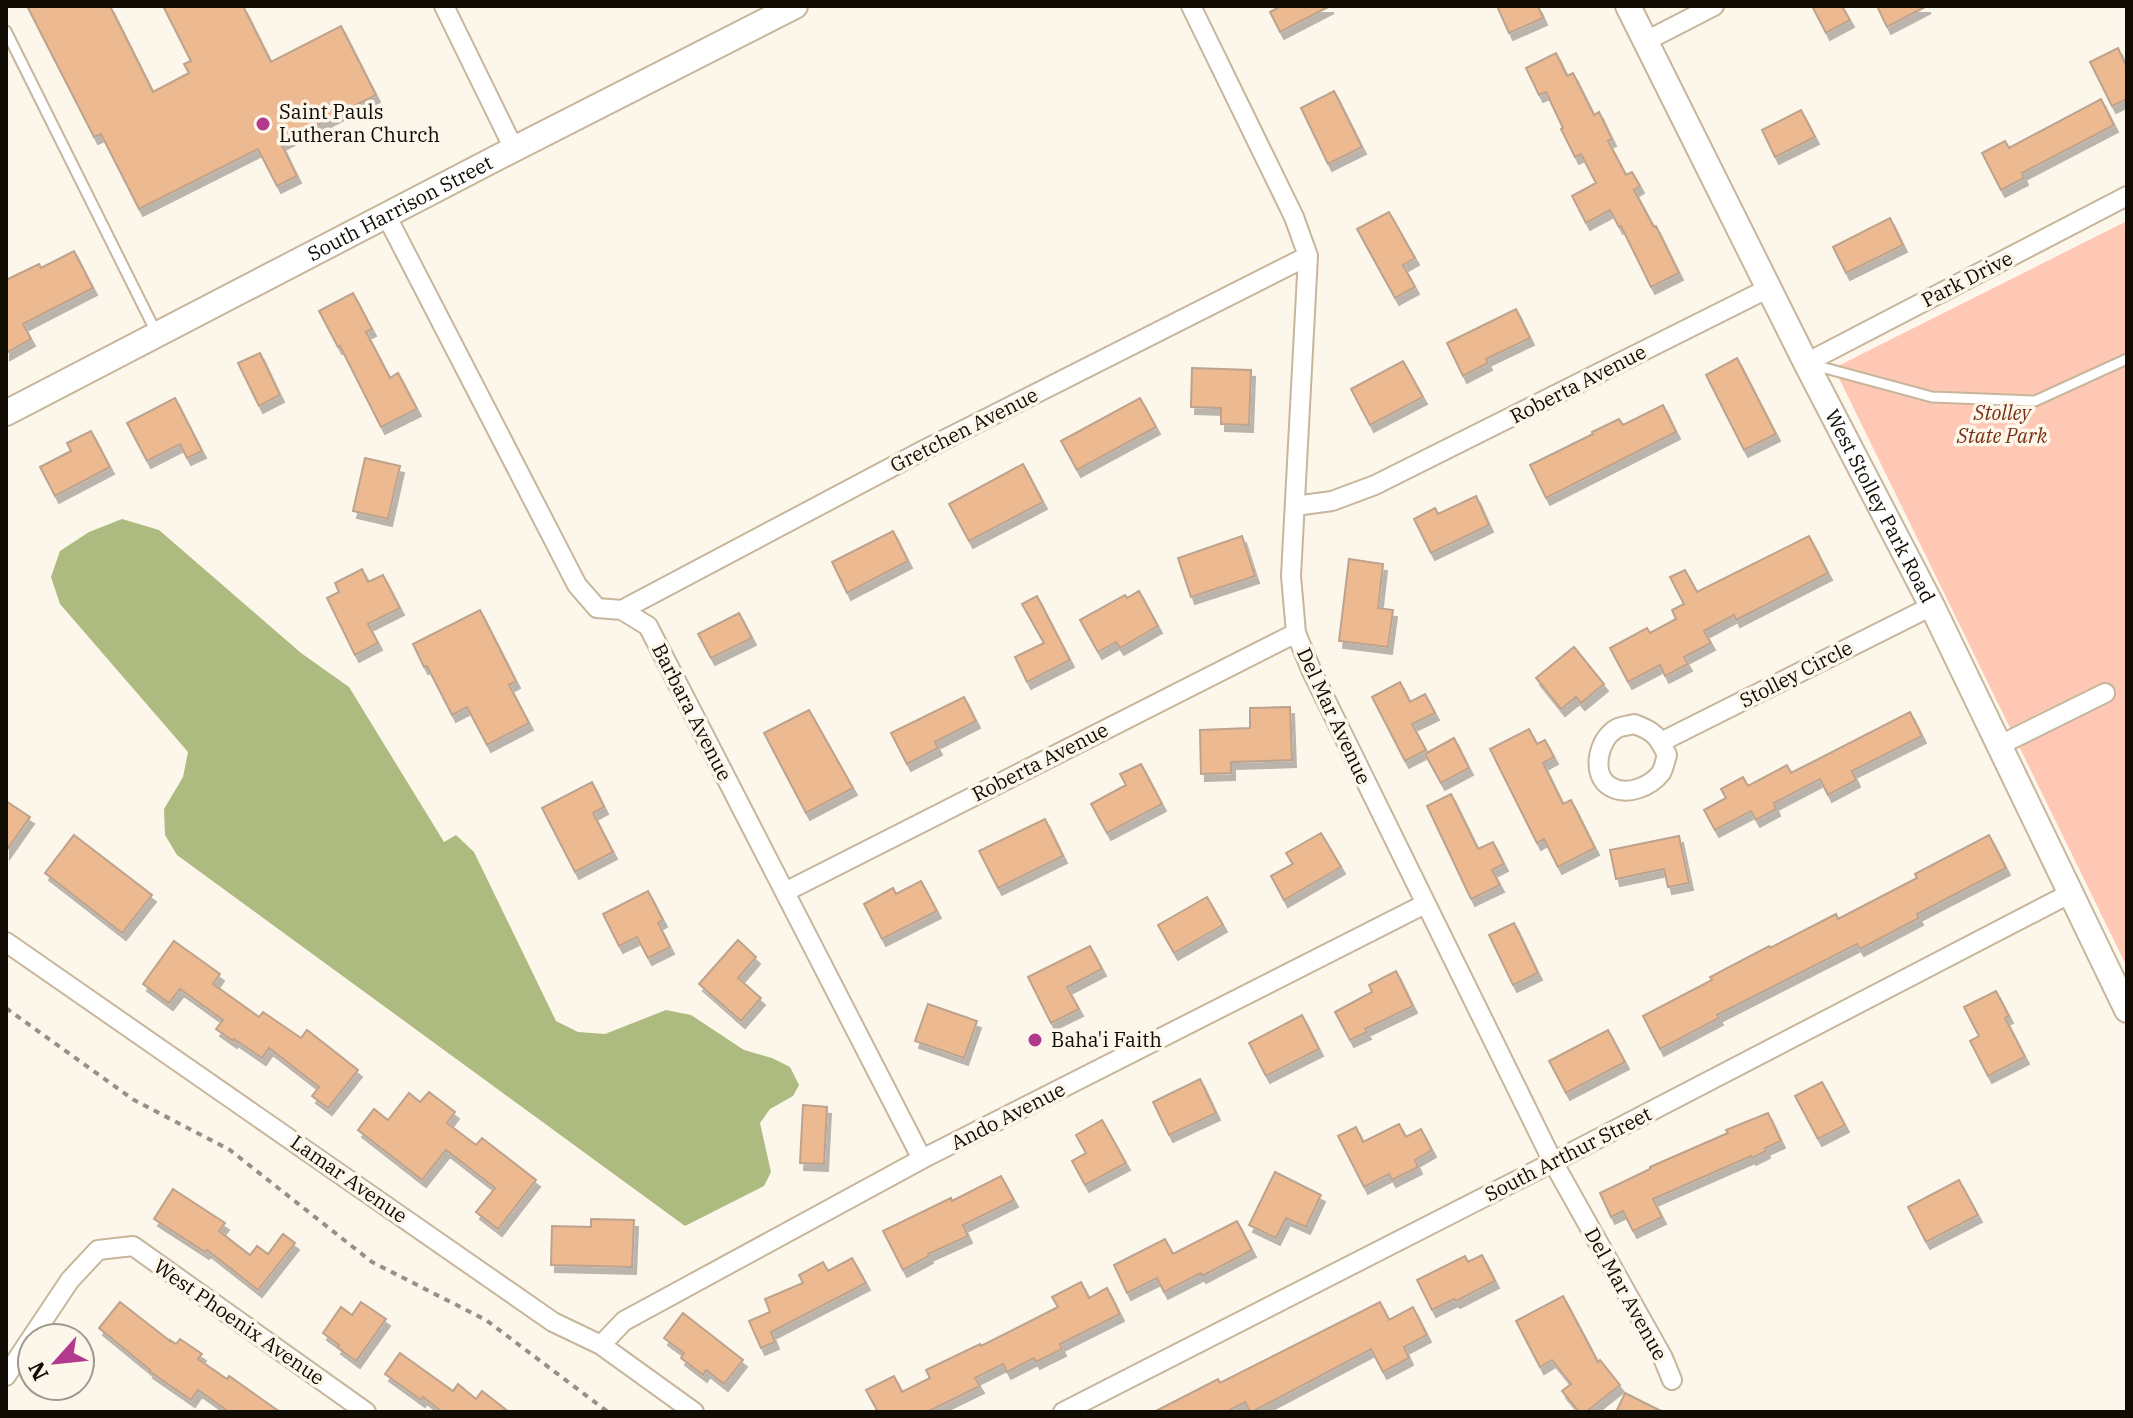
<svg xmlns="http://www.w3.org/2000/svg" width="2133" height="1418" viewBox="0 0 2133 1418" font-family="'IBM Plex Serif',serif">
<defs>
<filter id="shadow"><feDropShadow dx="4" dy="7" stdDeviation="0" flood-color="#0004"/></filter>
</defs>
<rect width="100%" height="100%" fill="#fdf6ea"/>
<path fill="#ffc8b4" d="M2127,221V967L1834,368Z"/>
<path fill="#adbb80" d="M122,519L159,530L301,653L349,687L444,842L456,835L474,852L556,1021L578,1032L605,1034L666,1010L691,1015L744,1050L772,1058L790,1067L799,1085L793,1096L770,1109L760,1123L771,1172L764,1186L685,1226L177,855L165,835L164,809L183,777L188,752L60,604L51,577L60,551L89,532Z"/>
<path fill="#ecb990" stroke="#bda38e" stroke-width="2" filter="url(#shadow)" d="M27,6H110L153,92L189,73L184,64L191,61L163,6H243L271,62L341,26L376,95L281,143L297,176L277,186L258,149L139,209L101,134L94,137Z
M1281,6H1330L1280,32L1270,12Z
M1497,6H1538L1543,18L1509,33Z
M1812,6H1842L1850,20L1826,33Z
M1877,6H1927L1887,27Z
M2118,48L2127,68V99L2112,106L2090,62Z
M1556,53L1567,76L1573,73L1594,115L1599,112L1612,139L1608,141L1626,175L1632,172L1640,186L1634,190L1654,227L1656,226L1679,273L1651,287L1621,226L1619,227L1610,210L1586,223L1572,196L1596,183L1581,154L1575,157L1561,129L1563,128L1546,92L1539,95L1526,68Z
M1334,91L1362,147L1328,164L1301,108Z
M2101,99L2114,125L2022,173L2024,178L2001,190L1982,153L2005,141L2009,148Z
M1801,110L1815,137L1775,157L1762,130Z
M1389,212L1415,258L1403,265L1415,287L1395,298L1357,229Z
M1890,218L1903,245L1846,273L1833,247Z
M74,251L93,288L23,324L31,339L6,353V280L39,264L41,268Z
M353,293L372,329L366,332L390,378L398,373L417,409L381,427L340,346L338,347L319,311Z
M1516,309L1530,338L1486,359L1488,363L1463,376L1447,343Z
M260,353L280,395L259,406L238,363Z
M1737,358L1776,434L1744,450L1706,375Z
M1403,361L1423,397L1370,425L1351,389Z
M1192,368L1251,370L1249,425L1221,424V408L1191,407Z
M175,398L202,451L187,458L180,444L147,461L127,423Z
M1140,398L1156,427L1077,470L1061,441Z
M1663,405L1676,432L1546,498L1530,465L1593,434L1592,432L1619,419L1623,425Z
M91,431L110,467L55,496L40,467L71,451L67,443Z
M365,458L400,466L388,519L353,511Z
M1023,464L1043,502L969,541L949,504Z
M1476,496L1489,525L1431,553L1414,519L1435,508L1438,514Z
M893,531L908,561L847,593L832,562Z
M1242,536L1255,576L1191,597L1178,558Z
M1809,536L1828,573L1736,620L1734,615L1704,631L1711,643L1684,657L1688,664L1665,676L1660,665L1628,682L1610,648L1647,628L1650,633L1676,619L1672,610L1684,604L1670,577L1685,570L1697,592Z
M1349,559L1383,564L1378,608L1393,610L1388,647L1339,641Z
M362,569L368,582L383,575L400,608L368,624L378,643L355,655L327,598L339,592L335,583Z
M1139,591L1158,626L1120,648L1116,642L1098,652L1080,620L1125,595L1127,598Z
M1037,596L1070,660L1027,682L1015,657L1044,643L1022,604Z
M480,610L516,681L509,685L529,723L487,745L467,707L452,715L427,666L424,667L413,644Z
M739,613L752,638L711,658L698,634Z
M1574,647L1604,684L1581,703L1576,697L1561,709L1536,678Z
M1400,682L1410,702L1425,694L1435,713L1412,724L1426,750L1405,761L1372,697Z
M964,697L976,721L935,742L938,748L907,764L891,733Z
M1290,707L1292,760L1231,762V773L1201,774L1200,730L1250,728V708Z
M809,710L853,788L806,813L764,733Z
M1910,712L1922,736L1852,771L1856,780L1828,795L1820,779L1774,803L1776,809L1756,820L1751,811L1715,830L1704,810L1726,798L1721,789L1743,777L1748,786L1787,765L1791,773Z
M1529,729L1537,744L1545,740L1554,757L1543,763L1563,804L1571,800L1595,848L1558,867L1544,839L1537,843L1490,749Z
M1454,738L1469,768L1441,783L1425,754Z
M1141,764L1162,804L1107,833L1091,804L1126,785L1120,774Z
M592,782L604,807L593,813L613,852L575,872L542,808Z
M1451,794L1478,849L1493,842L1504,864L1492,870L1500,885L1471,899L1427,806Z
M6,801L30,817L6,851Z
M1045,819L1063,856L998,888L979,851Z
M1321,833L1341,867L1284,900L1271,876L1293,864L1286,853Z
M74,835L152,895L122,933L45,873Z
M1989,835L2006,868L1917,914L1919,918L1860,949L1857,944L1717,1015L1719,1018L1660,1049L1643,1016L1712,980L1710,977L1769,946L1770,948L1836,914L1838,919L1917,878L1915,874Z
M1679,836L1689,883L1668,887L1664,869L1616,879L1610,850Z
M921,881L937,911L882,939L864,904L893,888L896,894Z
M648,891L663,920L658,923L670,947L648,958L637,937L619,946L603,914Z
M1207,897L1223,925L1174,953L1158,925Z
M1514,923L1538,973L1513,985L1489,935Z
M738,940L756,957L738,978L761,998L741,1021L699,984Z
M174,941L220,974L213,984L259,1017L263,1012L301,1038L307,1030L358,1070L328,1108L312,1096L319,1087L269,1048L262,1058L234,1039L233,1041L216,1029L223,1020L180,989L169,1003L143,984Z
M1090,946L1102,969L1067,987L1079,1009L1051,1023L1028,977Z
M1396,971L1413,1006L1365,1029L1367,1032L1350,1040L1335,1012L1372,992L1369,985Z
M1996,991L2009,1016L2005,1018L2025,1057L1988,1076L1970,1041L1979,1036L1964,1007Z
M928,1004L977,1021L964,1058L915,1041Z
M1302,1015L1319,1049L1266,1076L1249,1043Z
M1608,1030L1625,1062L1566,1093L1549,1061Z
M1200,1079L1216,1113L1169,1135L1153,1102Z
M1822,1082L1845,1125L1818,1139L1795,1096Z
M429,1092L455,1112L447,1123L476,1145L482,1138L536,1180L498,1229L476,1212L495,1188L446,1150L422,1180L358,1130L374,1109L388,1120L409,1093L420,1102Z
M803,1105L827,1107L824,1164L800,1163Z
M1768,1113L1781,1141L1765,1148L1766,1151L1752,1158L1751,1156L1653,1199L1662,1217L1633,1231L1623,1211L1611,1217L1600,1193L1650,1169V1167L1728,1133L1726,1130Z
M1102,1120L1126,1163L1085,1185L1072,1161L1086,1153L1076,1135Z
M1399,1124L1406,1137L1421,1129L1432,1150L1415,1160L1418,1167L1392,1180L1389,1174L1364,1187L1338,1136L1356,1127L1363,1142Z
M1275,1172L1321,1195L1306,1227L1286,1218L1276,1238L1249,1225Z
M1001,1176L1014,1200L963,1225L968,1236L928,1254L929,1256L903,1270L883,1231L951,1198L952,1201Z
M1959,1180L1978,1215L1926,1242L1908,1207Z
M173,1189L225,1223L219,1231L250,1255L257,1246L268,1254L283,1234L295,1243L258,1290L207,1250L205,1252L154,1219Z
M591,1219L634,1220L632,1267L551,1265L552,1226L591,1227Z
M1237,1221L1252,1250L1202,1276L1201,1273L1164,1292L1157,1278L1127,1293L1114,1265L1165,1239L1173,1254Z
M1482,1255L1495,1281L1456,1301L1454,1299L1432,1310L1417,1280L1465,1256L1468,1262Z
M852,1258L866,1283L771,1332L775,1342L761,1348L749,1321L770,1312L765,1299L803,1283L799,1275L823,1262L828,1271Z
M1081,1282L1089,1298L1107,1288L1120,1314L1060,1344L1062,1349L1036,1362L1034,1358L1007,1372L1003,1364L975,1378L980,1386L927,1412H878L866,1390L894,1376L902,1392L930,1378L926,1370L980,1344L981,1346L1058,1307L1052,1297Z
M1563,1296L1598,1362L1600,1360L1620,1385L1586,1412H1579L1562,1391L1571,1384L1552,1360L1540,1367L1516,1321Z
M120,1302L170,1341V1340L176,1344L180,1339L202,1354L198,1359L227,1379L229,1376L280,1412H229L198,1390L191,1400L149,1371L150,1370L99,1328Z
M361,1302L386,1319L356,1361L337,1347L339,1345L323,1333L341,1307L352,1315Z
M1380,1302L1389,1320L1413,1307L1427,1335L1404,1347L1409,1358L1383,1372L1371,1349L1252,1412H1250L1245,1402L1226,1412H1154L1218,1379L1220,1383Z
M683,1313L743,1360L724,1384L706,1370L703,1375L681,1358L684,1353L664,1338Z
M400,1353L453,1391L458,1384L476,1399L482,1391L509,1412H442L423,1397L421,1400L385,1374Z
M1625,1393L1663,1412H1616Z"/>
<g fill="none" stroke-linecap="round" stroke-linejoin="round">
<defs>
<path id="service" d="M6,31L156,332
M1810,364L1932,397L2035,401L2127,359"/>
<path id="minor" d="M444,6L514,149
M1191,6L1294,217L1308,256L1291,576L1296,633L1312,672L1553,1162L1663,1358L1672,1380
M1646,41L1714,6
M386,215L577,585L597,608L622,610L648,626L922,1159
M1806,363L2127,196
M1295,506L1332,501L1375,485L1769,288
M622,610L922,451L1308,256
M1634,724C1654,731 1658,736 1667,755C1665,761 1664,768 1661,773C1650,787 1627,796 1611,787C1590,776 1598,739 1616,729C1620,726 1628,726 1634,724Z
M1661,742L1932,606
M2000,745L2105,693
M785,892L1296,633
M6,942L553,1322L601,1345L694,1412
M601,1345L624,1321L922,1159L1425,904
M6,1376L70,1280L98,1250L133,1246L366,1412
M1063,1412L1553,1162L2071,893"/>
<g id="secondary">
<path id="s1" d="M1628,6L1806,363L1932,606L2127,1010"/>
<path id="s2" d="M6,413L514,149L795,6"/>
</g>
</defs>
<use href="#service" stroke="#c7b69b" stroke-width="13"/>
<use href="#minor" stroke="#c7b69b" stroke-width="22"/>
<use href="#secondary" stroke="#c7b69b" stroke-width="28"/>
<path stroke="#969086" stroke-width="4" stroke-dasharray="6 6" stroke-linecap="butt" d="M6,1008L134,1100L230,1150L372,1262L486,1320L608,1412"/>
<use href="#service" stroke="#fff" stroke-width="9"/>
<use href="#minor" stroke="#fff" stroke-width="18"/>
<use href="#secondary" stroke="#fff" stroke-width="24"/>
</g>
<g fill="#b2398d" stroke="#fdf6ea" stroke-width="3">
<circle cx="263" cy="124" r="8"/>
<circle cx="1035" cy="1040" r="8"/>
</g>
<g text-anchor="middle" stroke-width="7" stroke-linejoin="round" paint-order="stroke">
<g font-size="20" fill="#100b03" stroke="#fdf6ea" text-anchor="start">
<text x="279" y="119">Saint Pauls<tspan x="279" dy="23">Lutheran Church</tspan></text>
<text x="1051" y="1047">Baha'i Faith</text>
</g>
<g font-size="20" fill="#100b03" stroke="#fdf6ea">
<text dy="7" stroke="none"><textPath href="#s2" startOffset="444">South Harrison Street</textPath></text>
<text transform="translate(1967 279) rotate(-27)" y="7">Park Drive</text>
<text transform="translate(1578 384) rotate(-27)" y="7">Roberta Avenue</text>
<text transform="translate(964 430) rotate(-27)" y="7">Gretchen Avenue</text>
<text dy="7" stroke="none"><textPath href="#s1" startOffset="560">West Stolley Park Road</textPath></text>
<text transform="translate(1796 674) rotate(-27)" y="7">Stolley Circle</text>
<text transform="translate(692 712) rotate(63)" y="7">Barbara Avenue</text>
<text transform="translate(1334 716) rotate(65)" y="7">Del Mar Avenue</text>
<text transform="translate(1040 762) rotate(-27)" y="7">Roberta Avenue</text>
<text transform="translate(1008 1116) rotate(-27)" y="7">Ando Avenue</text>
<text transform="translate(1568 1154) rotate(-27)" y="7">South Arthur Street</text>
<text transform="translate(349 1179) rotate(35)" y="7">Lamar Avenue</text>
<text transform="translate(1626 1294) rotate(61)" y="7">Del Mar Avenue</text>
<text transform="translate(239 1322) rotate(35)" y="7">West Phoenix Avenue</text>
</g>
<g font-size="20" font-style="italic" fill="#792f11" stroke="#fdf6ea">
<text x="2002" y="420">Stolley<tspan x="2002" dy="23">State Park</tspan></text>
</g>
</g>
<rect width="2133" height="1418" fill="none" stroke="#100b03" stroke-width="16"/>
<g transform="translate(56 1362) rotate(243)"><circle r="38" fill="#fdf6ea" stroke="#9e988e" stroke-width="2"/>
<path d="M0-6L14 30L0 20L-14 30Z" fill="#b2398d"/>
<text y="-12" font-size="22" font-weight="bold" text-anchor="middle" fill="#100b03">N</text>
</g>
</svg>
